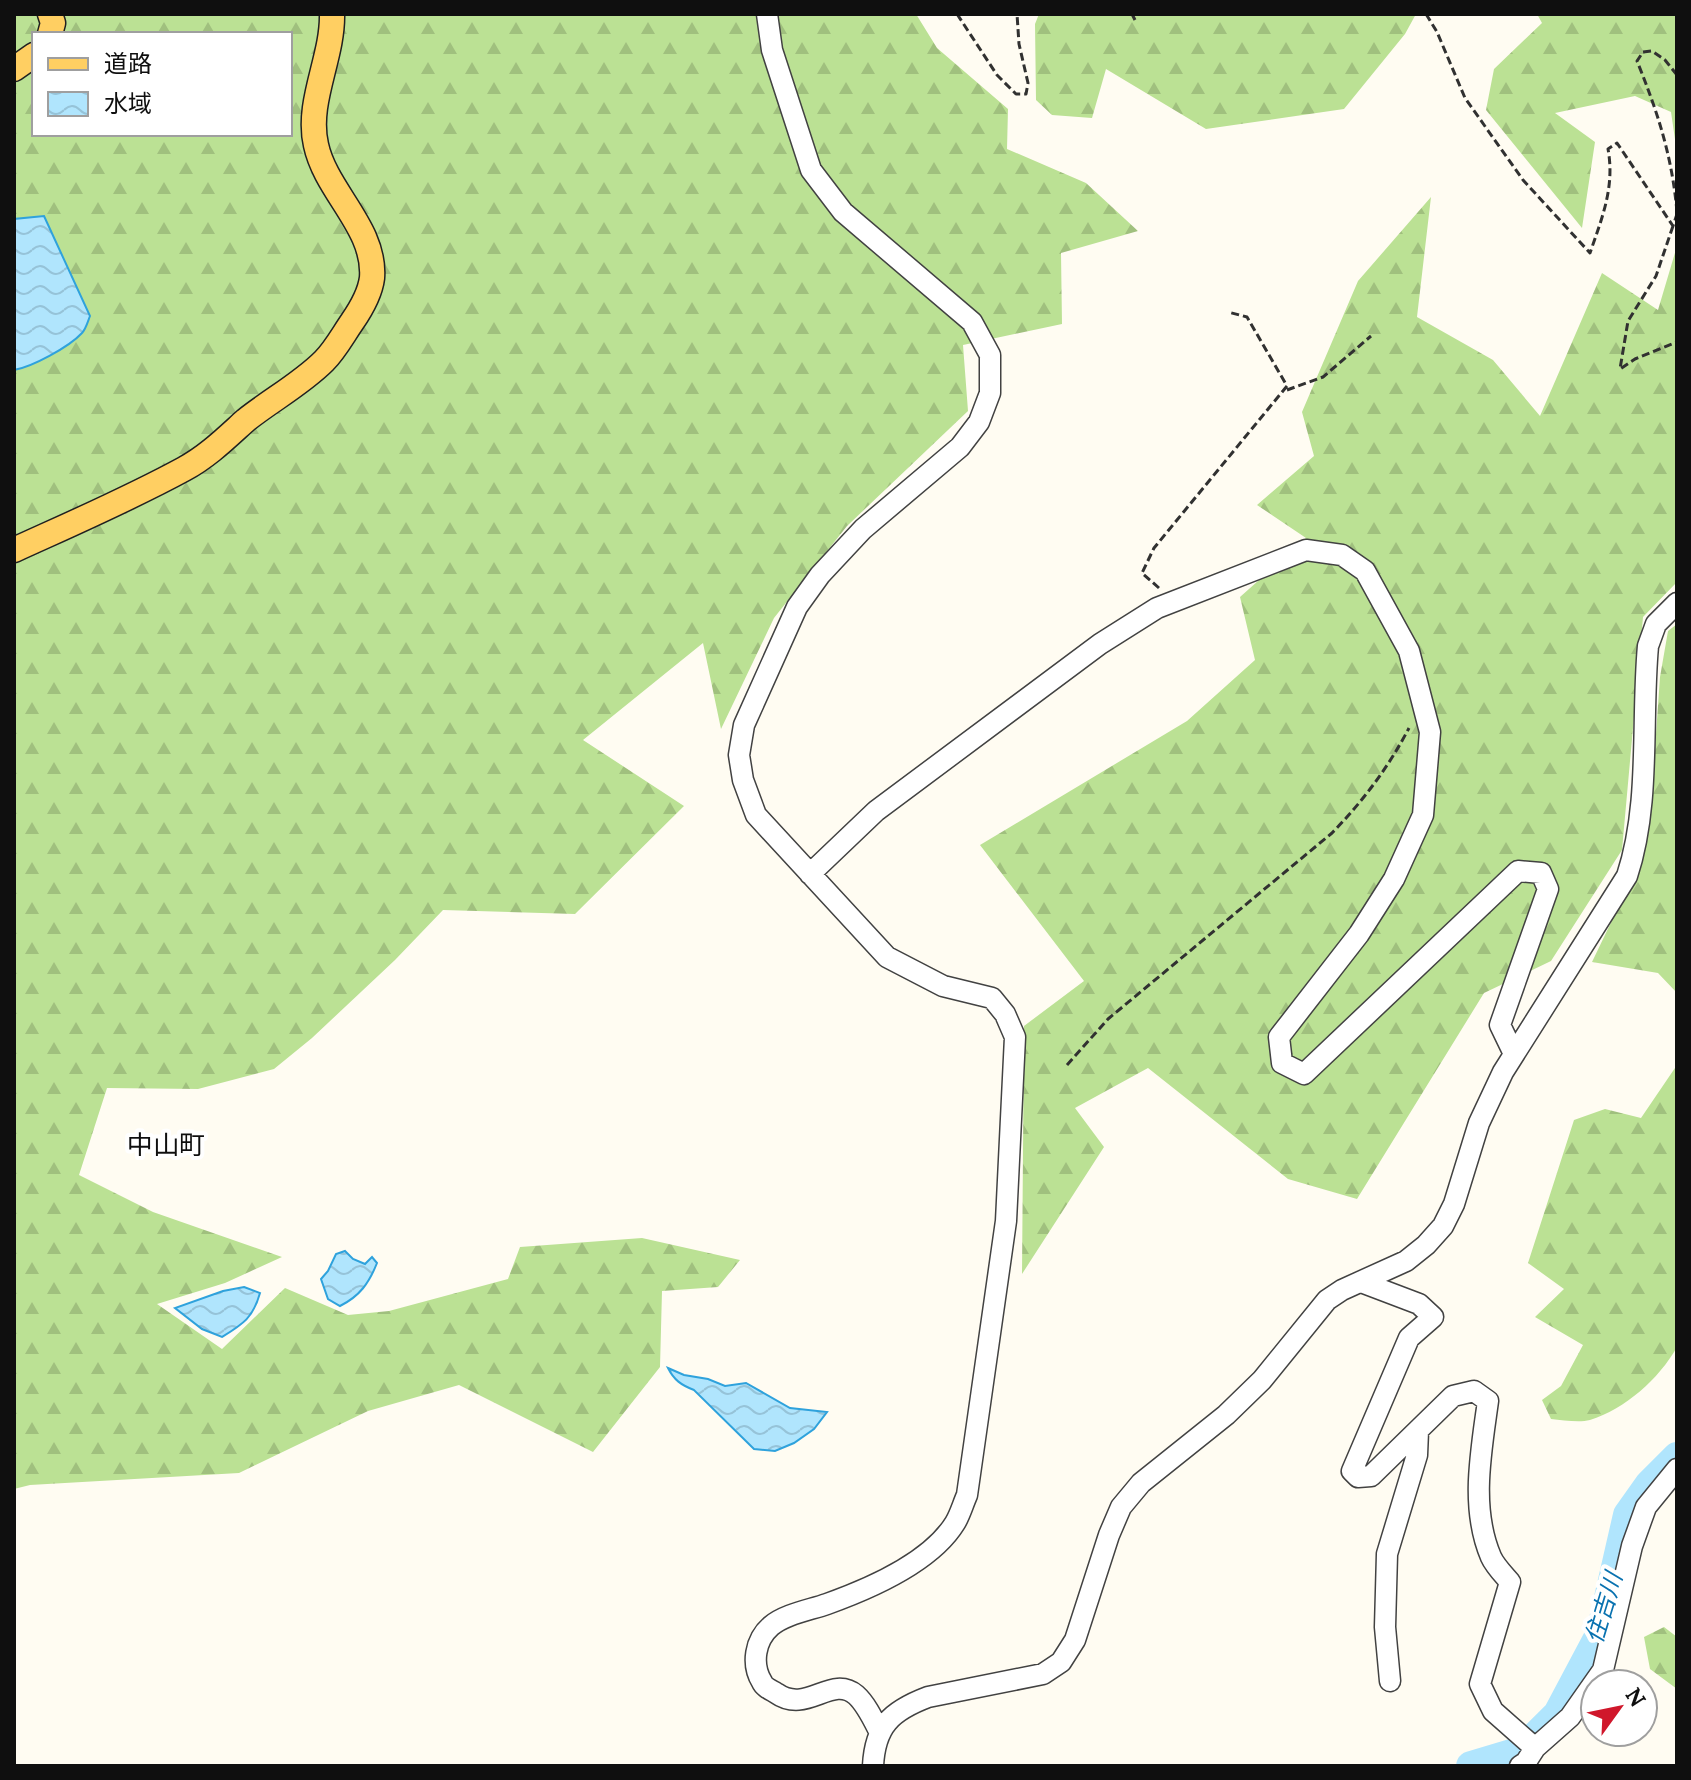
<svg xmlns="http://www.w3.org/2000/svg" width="1691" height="1780" viewBox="0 0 1691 1780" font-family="Lora,'Noto Sans JP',serif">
<defs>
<pattern id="forest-firs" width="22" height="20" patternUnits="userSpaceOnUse" patternTransform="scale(2)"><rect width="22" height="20" fill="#bbe194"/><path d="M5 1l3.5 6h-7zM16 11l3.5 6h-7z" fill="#a0c07e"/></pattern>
<pattern id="water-waves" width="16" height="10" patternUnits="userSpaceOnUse" patternTransform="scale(2)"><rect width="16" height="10" fill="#b0e5fd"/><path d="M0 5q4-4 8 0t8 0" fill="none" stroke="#96c3d8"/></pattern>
</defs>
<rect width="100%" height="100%" fill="#fffcf2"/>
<path fill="url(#forest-firs)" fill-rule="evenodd" d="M14,14H916L937,48L1008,109L1007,149L1086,183L1138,231L1061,253L1062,324L963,345L968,411L847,526L774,618L721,729L703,643L583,740L684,806L575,914L443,910L395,960L312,1038L274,1069L198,1089L107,1088L79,1175L153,1212L282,1257L225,1283L157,1304L222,1349L285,1288L348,1315L389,1311L508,1279L520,1247L642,1238L740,1260L718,1287L662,1291L660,1367L593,1452L459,1385L368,1411L239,1473L30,1485L14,1489ZM34,34H290V134H34Z
M1039,14H1416L1405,34L1344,109L1206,129L1106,69L1092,118L1052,115L1036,100L1035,24Z
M1537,14H1677V153L1671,112L1635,96L1555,113L1595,142L1582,228L1486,110L1494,69L1542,23Z
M1431,197L1417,317L1493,360L1540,416L1602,273L1658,310L1677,246V582L1643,617L1622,850L1551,961L1484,993L1357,1199L1288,1179L1148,1068L1075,1108L1104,1147L1022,1274L1024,1026L1084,981L980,845L1187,721L1255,660L1240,597L1306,538L1257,505L1314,456L1302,412L1358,281Z
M1677,624V993L1658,973L1592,962L1641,860L1653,777L1660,677L1668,631Z
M1677,1065V1347C1659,1379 1625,1409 1590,1420C1579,1423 1563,1420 1551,1419L1542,1400L1561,1386L1583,1345L1535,1317L1564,1289L1528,1263L1574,1120L1605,1109L1641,1118Z
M1664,1627L1677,1637V1689L1650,1669L1644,1637Z"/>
<path fill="url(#water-waves)" stroke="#2fa2dc" stroke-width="2" d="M44,216L90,316C88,321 86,329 82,333C69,347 32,367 14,370V219Z
M345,1251L353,1259L365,1264L372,1257L377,1263C369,1283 360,1296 340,1306L328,1299L321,1279L328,1271L336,1254Z
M244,1287L260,1293C253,1318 243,1324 222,1337L202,1329L175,1308L223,1291Z
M668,1368L684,1375L708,1379L725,1386L746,1383L790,1408L827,1412L814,1429L794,1443L775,1451L754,1449L694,1390C681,1385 674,1380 668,1368Z"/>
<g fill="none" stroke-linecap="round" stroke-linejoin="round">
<path stroke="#b0e5fd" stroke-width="30" d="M1471,1766L1521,1751L1558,1714L1601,1633L1628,1515L1650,1484L1677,1457"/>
<defs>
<path id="minor" d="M767,14L772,50L811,170L843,212L972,322L990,355V393L979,422L960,447L863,529L820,575L797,607L744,725L739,755L743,780L756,815L887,957L943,986L992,998L1005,1014L1015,1037L1006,1221L967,1495C963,1504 960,1515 955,1523C931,1562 869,1589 827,1604C810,1610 785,1614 771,1626C755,1640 751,1664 762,1682C764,1687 771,1690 776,1693C807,1715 831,1674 856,1695C866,1704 873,1719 879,1731
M810,874L876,811L1100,644L1157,608L1306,550L1342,555L1365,571L1409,651L1430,732L1423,815L1394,879L1359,934L1279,1037L1282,1063L1304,1074L1518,871L1541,873L1548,889L1500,1025L1514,1054
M1361,1282L1419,1304L1433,1317L1409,1338L1352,1471L1358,1477L1371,1476L1453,1396L1474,1391L1488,1401C1481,1452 1470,1508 1491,1557C1495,1566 1504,1575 1510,1582L1480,1684L1493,1711L1535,1748
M1390,1681L1385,1627L1387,1554L1417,1455L1418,1431
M873,1766C875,1726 891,1711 928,1697L1043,1674L1061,1662L1075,1640L1109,1535L1121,1507L1141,1483L1226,1415L1262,1380L1327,1300L1342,1290L1406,1261L1426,1245L1443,1226L1454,1204L1479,1123L1503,1072L1627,876C1651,803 1641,722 1648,646L1656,624L1677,603
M1520,1766L1526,1762L1535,1748L1570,1717L1603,1670L1632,1546L1646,1507L1677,1469"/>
<path id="major" d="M50,14L53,23L50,34
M14,69L34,55
M14,550C71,524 129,499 184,469C208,456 226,438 246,420C271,400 301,384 324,361C335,350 343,335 352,322C361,309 370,294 372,278C376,228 326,192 316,145C306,102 333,58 332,14"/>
</defs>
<use href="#minor" stroke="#424242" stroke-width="23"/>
<use href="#major" stroke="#202020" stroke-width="27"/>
<path stroke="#313131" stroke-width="3" stroke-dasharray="8 4" stroke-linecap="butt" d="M957,14L997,75L1016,94H1026L1028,83L1019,44L1017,14
M1132,14L1135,20
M1426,14L1437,32L1465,98L1523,180L1590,253C1602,218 1615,187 1608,149L1617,143L1673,226L1677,214
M1677,75L1665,60L1652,51L1643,52L1637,61C1658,113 1672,156 1677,212
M1673,226L1656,276L1628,321L1620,369L1635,359L1677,342
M1287,390L1323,377L1371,336
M1159,588L1142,573L1154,548L1287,386L1247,317L1228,312
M1067,1065L1108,1019L1332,833C1363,801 1388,768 1409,728"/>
<use href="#minor" stroke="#fff" stroke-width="20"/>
<use href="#major" stroke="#ffcf62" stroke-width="24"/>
</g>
<g text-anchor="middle" stroke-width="8" stroke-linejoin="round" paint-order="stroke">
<g font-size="24" font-style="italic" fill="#0972b0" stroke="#fff">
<text transform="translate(1604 1608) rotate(-73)" y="8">住吉川</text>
</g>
<g font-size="26" fill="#0f0f0f" stroke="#fff">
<text x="166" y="1154">中山町</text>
</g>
</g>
<rect width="1691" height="1780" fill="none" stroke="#0f0f0f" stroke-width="32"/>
<rect x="32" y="32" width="260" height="104" fill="#ffffff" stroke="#9f9f9f" stroke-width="2"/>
<rect x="48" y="58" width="40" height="12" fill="#ffcf62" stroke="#9f9f9f" stroke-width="2"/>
<text x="104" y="72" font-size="24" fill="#0f0f0f">道路</text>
<rect x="48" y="92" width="40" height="24" fill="url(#water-waves)" stroke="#9f9f9f" stroke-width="2"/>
<text x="104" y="112" font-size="24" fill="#0f0f0f">水域</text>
<g transform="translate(1619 1708) rotate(57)"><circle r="38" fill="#ffffff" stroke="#9f9f9f" stroke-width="2"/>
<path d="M0-6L14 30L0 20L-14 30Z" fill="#d0172b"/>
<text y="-12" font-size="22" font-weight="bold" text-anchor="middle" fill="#0f0f0f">N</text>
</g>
</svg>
